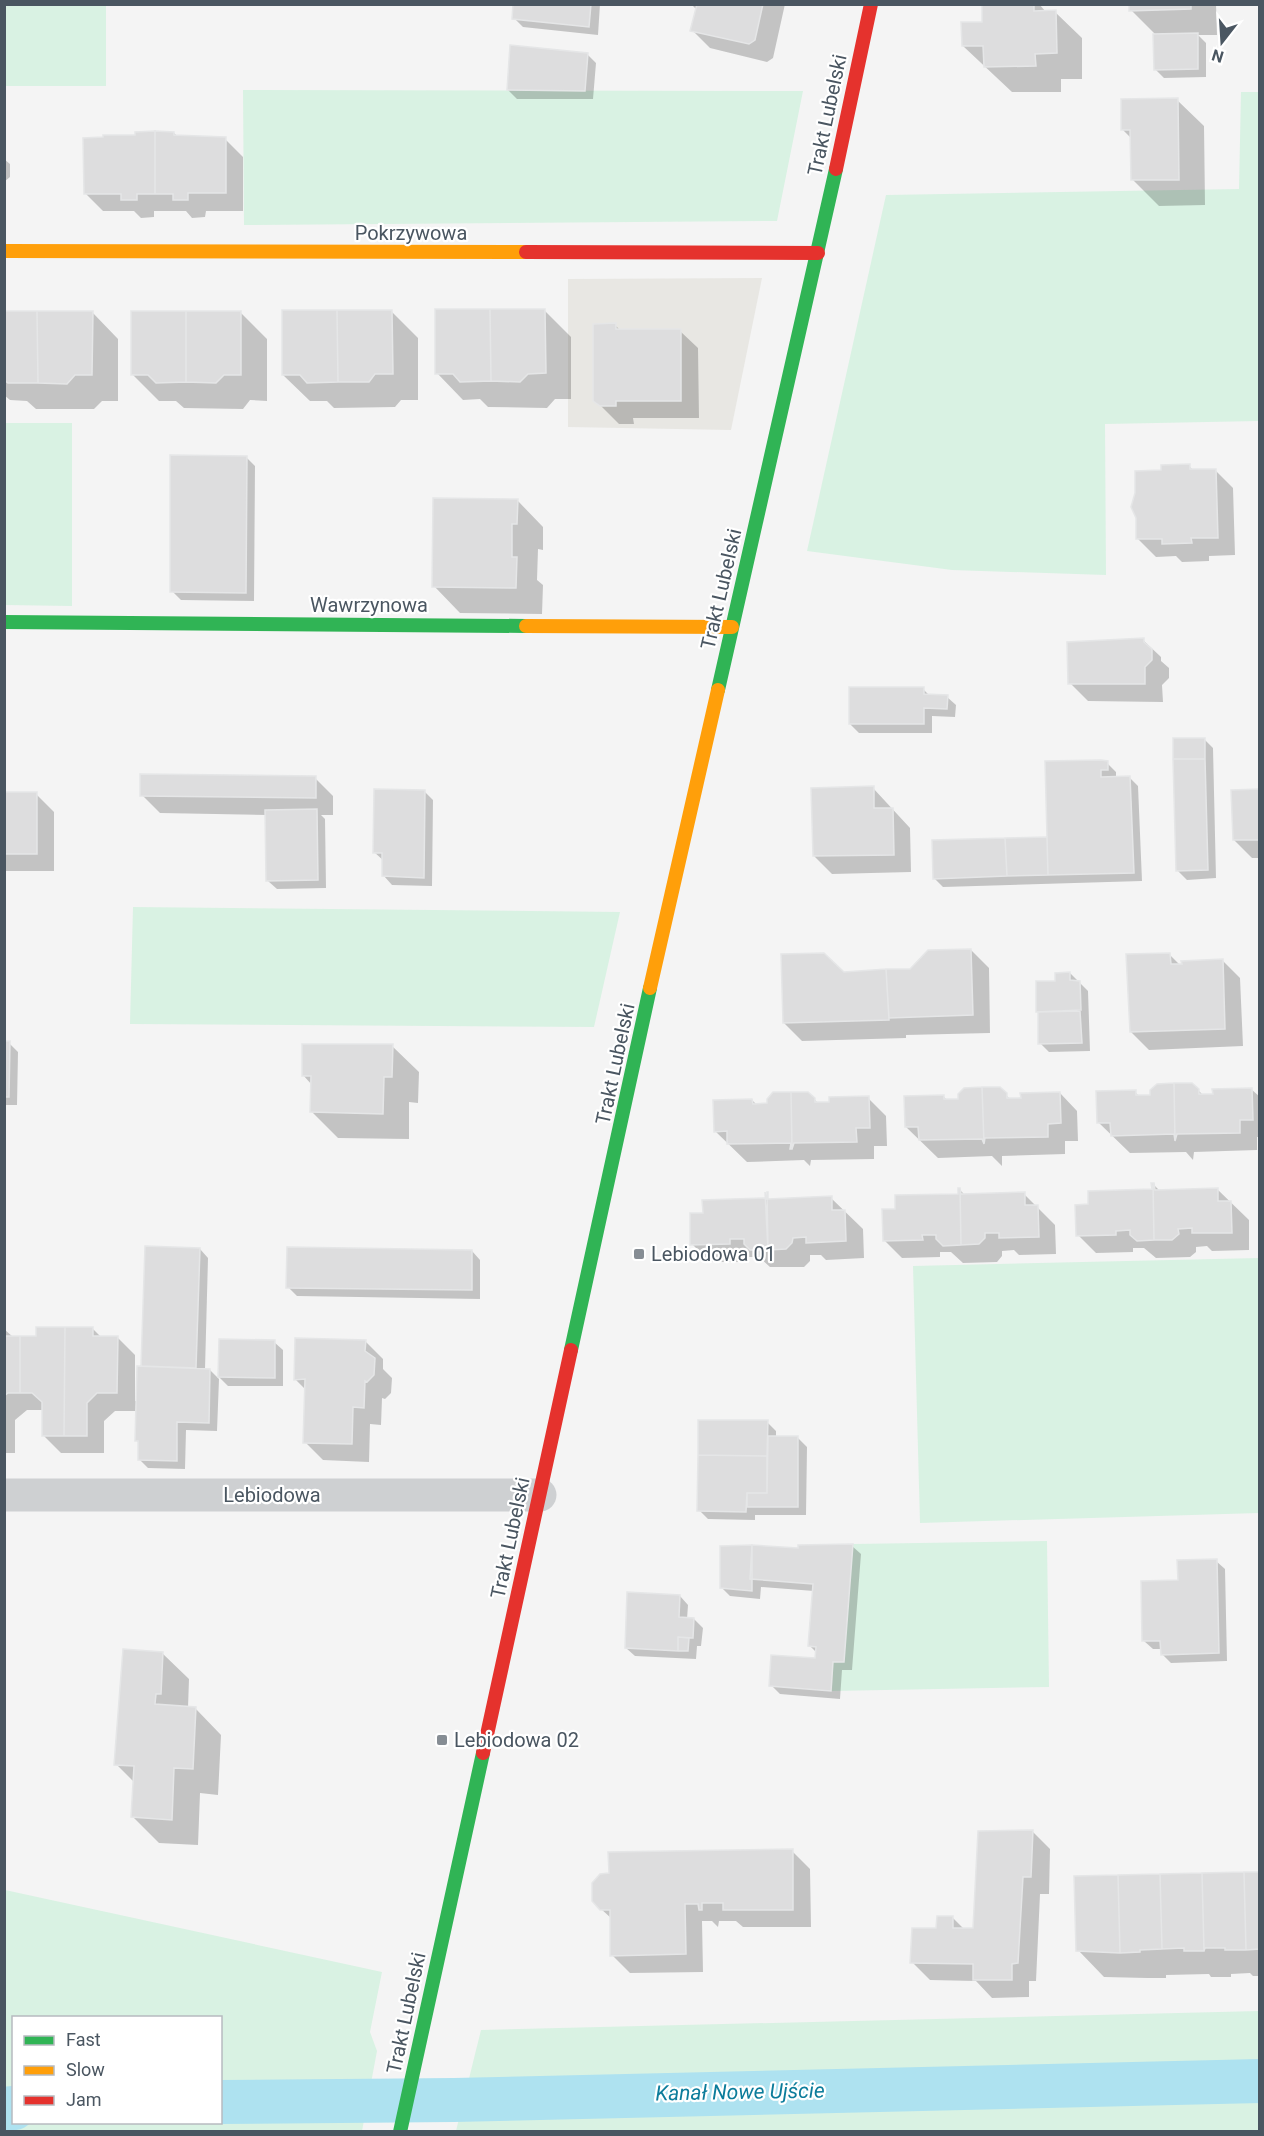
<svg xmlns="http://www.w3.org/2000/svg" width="1264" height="2136" viewBox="0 0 1264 2136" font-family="Roboto,sans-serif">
<rect width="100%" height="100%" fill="#f4f4f4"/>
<path fill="#e8e7e3" d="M762,278L731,430L568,427V279Z"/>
<path fill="#d9f2e3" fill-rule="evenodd" d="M5,4L106,5V86H5Z
M243,90L803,91L777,221L244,225Z
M1241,92H1259V421L1105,424L1106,575L952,570L807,551L886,195L1239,189Z
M5,423H72V606L5,605Z
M133,907L620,912L594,1027L130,1024Z
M1259,1258V1513L920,1523L913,1266Z
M1047,1541L1049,1687L832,1691L833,1662H844L853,1544Z
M5,1890L382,1972L370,2032L377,2051L362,2131H5ZM14,2018H220V2122H14Z
M1259,2011V2131H456L481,2030Z"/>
<path fill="#0003" d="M515,4H600L598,35L523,27L514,18Z
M691,4H785L773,58L767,62L710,48L692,30L697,10Z
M983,4H1039L1046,12H1055L1082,38V79H1061V92H1012L963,46L984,24Z
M1131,4H1216L1217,35H1198L1206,43V77L1164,78L1155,69L1156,35L1131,10Z
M587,54L596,63L593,99H517L508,90Z
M1177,100L1204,126L1205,205L1159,206L1132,179V139L1123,130Z
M174,133L177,136L225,139L243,157V211H206L205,217L192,218L186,211H154V217L141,218L134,211H103L85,193Z
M4,159L10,164V177L4,182Z
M391,311L418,338V400H401L395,407L334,408L327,401H310L283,375Z
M545,311L571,337V399H555L547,408L488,407L480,399L463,400L437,373Z
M4,312H92L118,339V401H102L94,409H36L27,401L10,400L4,395Z
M240,312L267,339V401L250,400L243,409L184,408L176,401H159L132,374Z
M615,325L621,331H680L698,348L699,418H633L634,424H619L595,400Z
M246,457L255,466L254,601L181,600L172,591Z
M1189,466L1194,471L1215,470L1233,488L1235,555L1209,556V561L1182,562L1176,556L1156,557L1138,539L1137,493L1162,471Z
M517,500L543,527V550L538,549L537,580L543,585L542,614L460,613L434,586Z
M1143,640L1161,657V661L1169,668V678L1162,685L1163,702L1088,701L1070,683Z
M923,689L930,696L947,697L956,705L955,717L932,716V733H859L850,724Z
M1204,739L1213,748L1216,878L1187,880L1178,871Z
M1047,762L1107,763L1116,772V778L1129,777L1138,786L1142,881L943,887L934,878L1049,838Z
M315,778L333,796V815H321L325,819L326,888L277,889L268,881L266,815L160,813L142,795Z
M873,788L910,828L911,872L832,874L814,856Z
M424,791L433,800L432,886L392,885L384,876V861L374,852Z
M1260,791V858H1252L1234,840Z
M4,794H36L54,812V871H4Z
M971,950L989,968L990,1033L906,1035V1038L802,1041L784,1023L844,973L911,970Z
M1169,954L1180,965L1222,960L1240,978L1243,1046L1149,1050L1131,1032Z
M1070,973L1088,991L1090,1051L1049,1052L1040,1043L1037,983L1056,982Z
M4,1043H9L18,1052L17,1105H4Z
M392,1046L419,1072L418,1103L409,1102V1139L338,1138L312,1112V1085L303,1075Z
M999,1088L1010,1099L1060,1093L1077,1111L1078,1141H1065V1154L1002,1156V1166L992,1156L938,1158L906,1127L943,1096L948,1101H960Z
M1251,1089L1260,1097V1137H1257V1150L1194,1152L1193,1160L1186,1152L1130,1153L1098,1122L1135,1092L1140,1097L1198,1090L1203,1095H1214Z
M808,1093L819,1104L868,1098L886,1116L887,1146H874V1159L811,1160L810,1166L804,1160L747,1162L715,1131L752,1100L757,1105H769Z
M1154,1185L1160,1191L1217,1189L1249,1220V1250L1212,1251L1207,1246L1196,1247V1252L1190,1257L1156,1258L1144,1248H1133V1252L1096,1253L1078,1235L1090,1206L1153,1191Z
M960,1190L966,1196L1024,1194L1055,1225L1056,1254L1019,1255L1014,1250L1002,1251V1256L997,1262L963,1263L951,1252H940V1257L902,1258L884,1240L897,1210L960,1196Z
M831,1198L863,1229L864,1258L826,1260L821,1255H810V1261L804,1267H770L759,1257H747V1262H710L692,1244L704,1214V1201Z
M146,1247L200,1249L208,1258L205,1370H210L219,1379L217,1431L186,1430L185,1469L148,1468L139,1459L140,1444L136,1440L137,1411H115L104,1421V1453H61L43,1435V1410H27L15,1420V1453H4V1329L13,1337L37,1338L93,1329L101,1337H117L135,1355V1401H137L142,1367Z
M472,1251L480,1260V1299L297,1296L288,1287Z
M365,1341L383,1359V1369L392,1378L391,1393L385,1399L382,1398L381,1425L370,1424L369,1462L323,1460L305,1442L306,1390L295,1379Z
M274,1342L283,1350V1386H228L219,1377Z
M767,1422L776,1431V1438H798L807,1447L806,1515H755V1520L708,1519L699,1510Z
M852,1546L861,1554L852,1670H842L840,1699L780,1694L771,1685L817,1660V1653L810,1646L814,1591L761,1587L760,1599L730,1596L721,1587Z
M1216,1561L1225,1569L1227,1661L1171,1663L1162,1654V1649H1153L1144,1641L1179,1582Z
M680,1596L688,1605L687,1619H694L703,1628L701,1646H697L696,1659L635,1656L626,1648Z
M162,1653L189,1679L188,1708H195L221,1735L218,1795L200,1793L198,1845L159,1843L133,1817L135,1783L116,1764Z
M1032,1831L1050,1849L1049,1894H1040L1036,1981H1029V1997L992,1998L976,1981L930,1980L912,1962L937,1930L953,1918L964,1929H974Z
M792,1851L810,1869L811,1927H743L736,1921H719L718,1927L712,1921H702L703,1972L630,1973L612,1955L611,1918L601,1909Z
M1260,1873V1976H1253L1250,1973L1231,1974V1977H1211L1209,1974L1166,1975V1978H1147L1104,1977L1078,1950Z"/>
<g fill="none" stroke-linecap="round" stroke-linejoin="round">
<path stroke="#aee2f0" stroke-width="44" d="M220,2102L454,2100L1260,2081
M4,2109L14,2108"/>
</g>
<path fill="#ddddde" stroke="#e5e6e7" stroke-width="1.5" d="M513,4H591L589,27L512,19Z
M697,4H763L755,40L749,44L690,31Z
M982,4H1034V11L1056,10L1057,53L1035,54L1036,66L984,67L983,46H962L961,22H982Z
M1129,4H1191V9L1129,11Z
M1198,33V69L1154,70L1153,34Z
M510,45L588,53L585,91L507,90Z
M1178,98L1179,180H1131L1130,130H1121V99Z
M155,131V194H137V200H121V194H84L83,138L103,137V135H135V132Z
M155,131L174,132V135L226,137V193H188V200H173V194H155Z
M435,309H490L491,381L460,382L453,374H435Z
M490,309H545L546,373L528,374L520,382L491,381Z
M282,310H337L338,382L307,383L300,375H282Z
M337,310H392L393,374H375L369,382H338Z
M4,311H37L38,383H8L4,380Z
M37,311H93L92,375H75L67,384L38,383Z
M131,311H186V382L156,383L148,375H131Z
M186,311H241V375H224L216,383L186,382Z
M616,323V329H681V401H616V406H600L593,401V324Z
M170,455L247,456L246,593L170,592Z
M1190,464V469H1216L1218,538H1191L1192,543L1162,544V539H1136V518L1131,507L1135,493V471L1161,470V465Z
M433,498L518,499L517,524H512V557H517L516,588L432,587Z
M1144,638V642L1152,649V660L1145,667V684H1068L1067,642Z
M849,687H924V694L948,695L947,709L924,708V724H849Z
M1173,738H1205V759H1173Z
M1173,759H1205L1208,870L1176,871Z
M1101,760L1108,761V770H1101V777L1130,776L1134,873L1048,875L1045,761Z
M140,774L316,776V798L140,796Z
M874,786V808H893L894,855L813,856L811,788Z
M374,789L425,790L424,878L382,876V853H373Z
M1260,789V840H1233L1231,790Z
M4,792H37V854H4Z
M317,809L318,880L266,881L265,810Z
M1047,837L1048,875L1007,876L1005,838Z
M1005,838L1007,876L933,879L932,840Z
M971,949L973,1015L889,1018L886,969H910L928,950Z
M824,953L844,972L886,969L889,1020L783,1023L781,954Z
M1170,953L1171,964H1182L1181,961L1223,959L1225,1029L1130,1032L1126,954Z
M1070,972V980L1080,981L1081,1010L1036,1012V981H1055V973Z
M1080,1011L1082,1043L1038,1044V1012Z
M4,1041H10L9,1097H4Z
M302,1044H393L392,1077H384L383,1114L310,1112L311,1076H302Z
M1174,1083L1175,1141L1174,1134L1111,1136L1110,1123H1097L1096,1091L1136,1090V1095H1150V1090L1157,1084Z
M1174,1083H1192L1199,1089V1094H1213L1212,1089L1252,1088L1253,1120H1240V1133L1177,1134L1175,1141Z
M982,1087L984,1144L982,1139L919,1140L918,1127H905L904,1096L944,1095V1099H958V1094L964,1088Z
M982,1087H1000L1007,1093V1098H1021L1020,1093L1060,1092L1061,1123L1048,1124V1137L985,1138L984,1144Z
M773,1092H791L792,1149H790L791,1143L727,1144V1131L714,1132L713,1100L752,1099L753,1104L767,1103V1099Z
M791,1092H808L815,1098V1102H829V1097L869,1096L870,1128H856L857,1142L794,1143L792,1149Z
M1151,1183H1153L1154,1240L1137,1241L1130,1235V1230L1116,1231V1235L1076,1236L1075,1205L1088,1204V1191L1152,1189Z
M1153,1183H1154L1155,1190L1218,1188V1201H1231L1232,1233H1192V1228L1178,1229L1179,1234L1172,1240H1154Z
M958,1188H960L961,1245L943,1246L936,1239V1235H922L923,1240L883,1241L882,1209H895V1195L958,1194Z
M960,1188L961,1194L1025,1192V1205H1038L1039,1237L999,1238V1233H985V1238L979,1244L961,1245Z
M765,1192L768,1250H750L744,1244V1239H730V1244L690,1245V1213H703L702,1200L766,1198Z
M767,1192H768V1199L832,1196V1210H845L846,1241L806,1243V1237L793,1238L792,1243L786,1249L768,1250Z
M145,1246L200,1248L196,1368L141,1366Z
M287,1247L472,1250V1290L286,1288Z
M36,1327H65L64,1436H42V1402L32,1393H20V1336H36Z
M65,1327H93V1336H118L117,1393H97L87,1403V1436H64Z
M4,1336H20V1393H8L4,1396Z
M295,1338L366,1340L365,1351L375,1358L374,1375L367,1382L365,1381L364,1408L353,1407L352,1444L303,1443L305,1379L294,1380Z
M219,1339L275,1340V1378L218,1377Z
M137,1366L210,1369L209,1423L177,1422V1461L138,1460V1441H135Z
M698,1420H768L767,1456L698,1455Z
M768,1436H798V1507H747V1493H767Z
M698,1455L767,1456V1493H747L746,1512L697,1511Z
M853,1544L844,1662H833L831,1691L769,1686L771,1655L815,1658L816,1647L808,1646L813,1584L750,1579L752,1545L798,1548V1545Z
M752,1545V1591L720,1588V1546Z
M1217,1559L1219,1653L1161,1655L1160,1641H1142L1141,1581L1178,1580L1177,1560Z
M627,1592L680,1595L679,1617L694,1618L693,1638L678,1637V1651L625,1648Z
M678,1637L689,1638L688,1651H678Z
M123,1649L163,1652L161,1694H156L155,1704L196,1707L193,1769L174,1768L172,1820L131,1817L134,1766L114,1765Z
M1033,1830L1031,1877H1023L1018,1963L1012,1964V1980H973V1964L910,1963L912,1928H936L937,1916H953V1928H973L978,1831Z
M793,1849V1910H723V1903H702V1910H699L698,1904H685L686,1954L610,1956V1910H600L592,1901V1883L600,1874L609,1873L608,1852Z
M1244,1872L1246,1950H1225V1948H1205L1204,1951L1202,1873Z
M1244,1872H1260V1949L1246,1950Z
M1202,1873L1204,1951H1184V1948L1162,1949L1160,1874Z
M1160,1874L1162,1949L1140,1950V1952L1120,1953L1118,1875Z
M1118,1875L1120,1953L1076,1951L1074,1876Z"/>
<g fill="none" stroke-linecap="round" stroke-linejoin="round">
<path stroke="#ced0d2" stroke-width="33" d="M4,1495H540"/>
<path stroke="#30b455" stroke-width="14" d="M4,622L526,626
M718,690L836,169
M571,1350L650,988
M400,2132L483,1753"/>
<path stroke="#ff9f0a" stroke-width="14" d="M4,251L526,252
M526,626L732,627
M650,988L718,690"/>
<path stroke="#e5322d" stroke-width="14" d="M836,169L871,4
M526,252L818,253
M483,1753L571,1350"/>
</g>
<g fill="#868d94" stroke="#fff" stroke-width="2">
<rect x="633" y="1248" width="12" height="12" rx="3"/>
<rect x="436" y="1734" width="12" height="12" rx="3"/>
</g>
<g text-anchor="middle" stroke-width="4.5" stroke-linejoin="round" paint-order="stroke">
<g font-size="20" fill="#4a5661" stroke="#fff">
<text transform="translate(827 115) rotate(-78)" y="7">Trakt Lubelski</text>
<text x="411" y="240">Pokrzywowa</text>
<text transform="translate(721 589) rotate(-77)" y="7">Trakt Lubelski</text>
<text x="369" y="612">Wawrzynowa</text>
<text transform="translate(615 1064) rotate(-78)" y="7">Trakt Lubelski</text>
<text x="272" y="1502">Lebiodowa</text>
<text transform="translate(510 1538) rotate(-78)" y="7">Trakt Lubelski</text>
<text transform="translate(406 2013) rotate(-78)" y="7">Trakt Lubelski</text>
</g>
<g font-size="20" fill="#4a5661" stroke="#fff" text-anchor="start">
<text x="651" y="1261">Lebiodowa 01</text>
<text x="454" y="1747">Lebiodowa 02</text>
</g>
<g font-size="21" font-style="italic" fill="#0c7c9b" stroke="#fff">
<text transform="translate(740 2092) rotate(-1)" y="7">Kanał Nowe Ujście</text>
</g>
</g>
<rect width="1264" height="2136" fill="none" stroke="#4a5661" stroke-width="12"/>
<rect x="12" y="2016" width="210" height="108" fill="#ffffff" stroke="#b7bbc0" stroke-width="1.5"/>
<rect x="24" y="2036" width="30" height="9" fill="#30b455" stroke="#b7bbc0" stroke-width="1.5"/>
<text x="66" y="2046" font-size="18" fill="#4a5661">Fast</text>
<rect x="24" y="2066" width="30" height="9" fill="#ff9f0a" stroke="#b7bbc0" stroke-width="1.5"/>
<text x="66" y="2076" font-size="18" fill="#4a5661">Slow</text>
<rect x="24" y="2096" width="30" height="9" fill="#e5322d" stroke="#b7bbc0" stroke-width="1.5"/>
<text x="66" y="2106" font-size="18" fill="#4a5661">Jam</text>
<g transform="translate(1222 42) rotate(197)" stroke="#ffffff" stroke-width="4.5" paint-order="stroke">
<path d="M0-4.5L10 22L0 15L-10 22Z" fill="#4a5661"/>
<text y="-9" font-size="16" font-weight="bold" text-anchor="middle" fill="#4a5661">N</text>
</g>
</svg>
